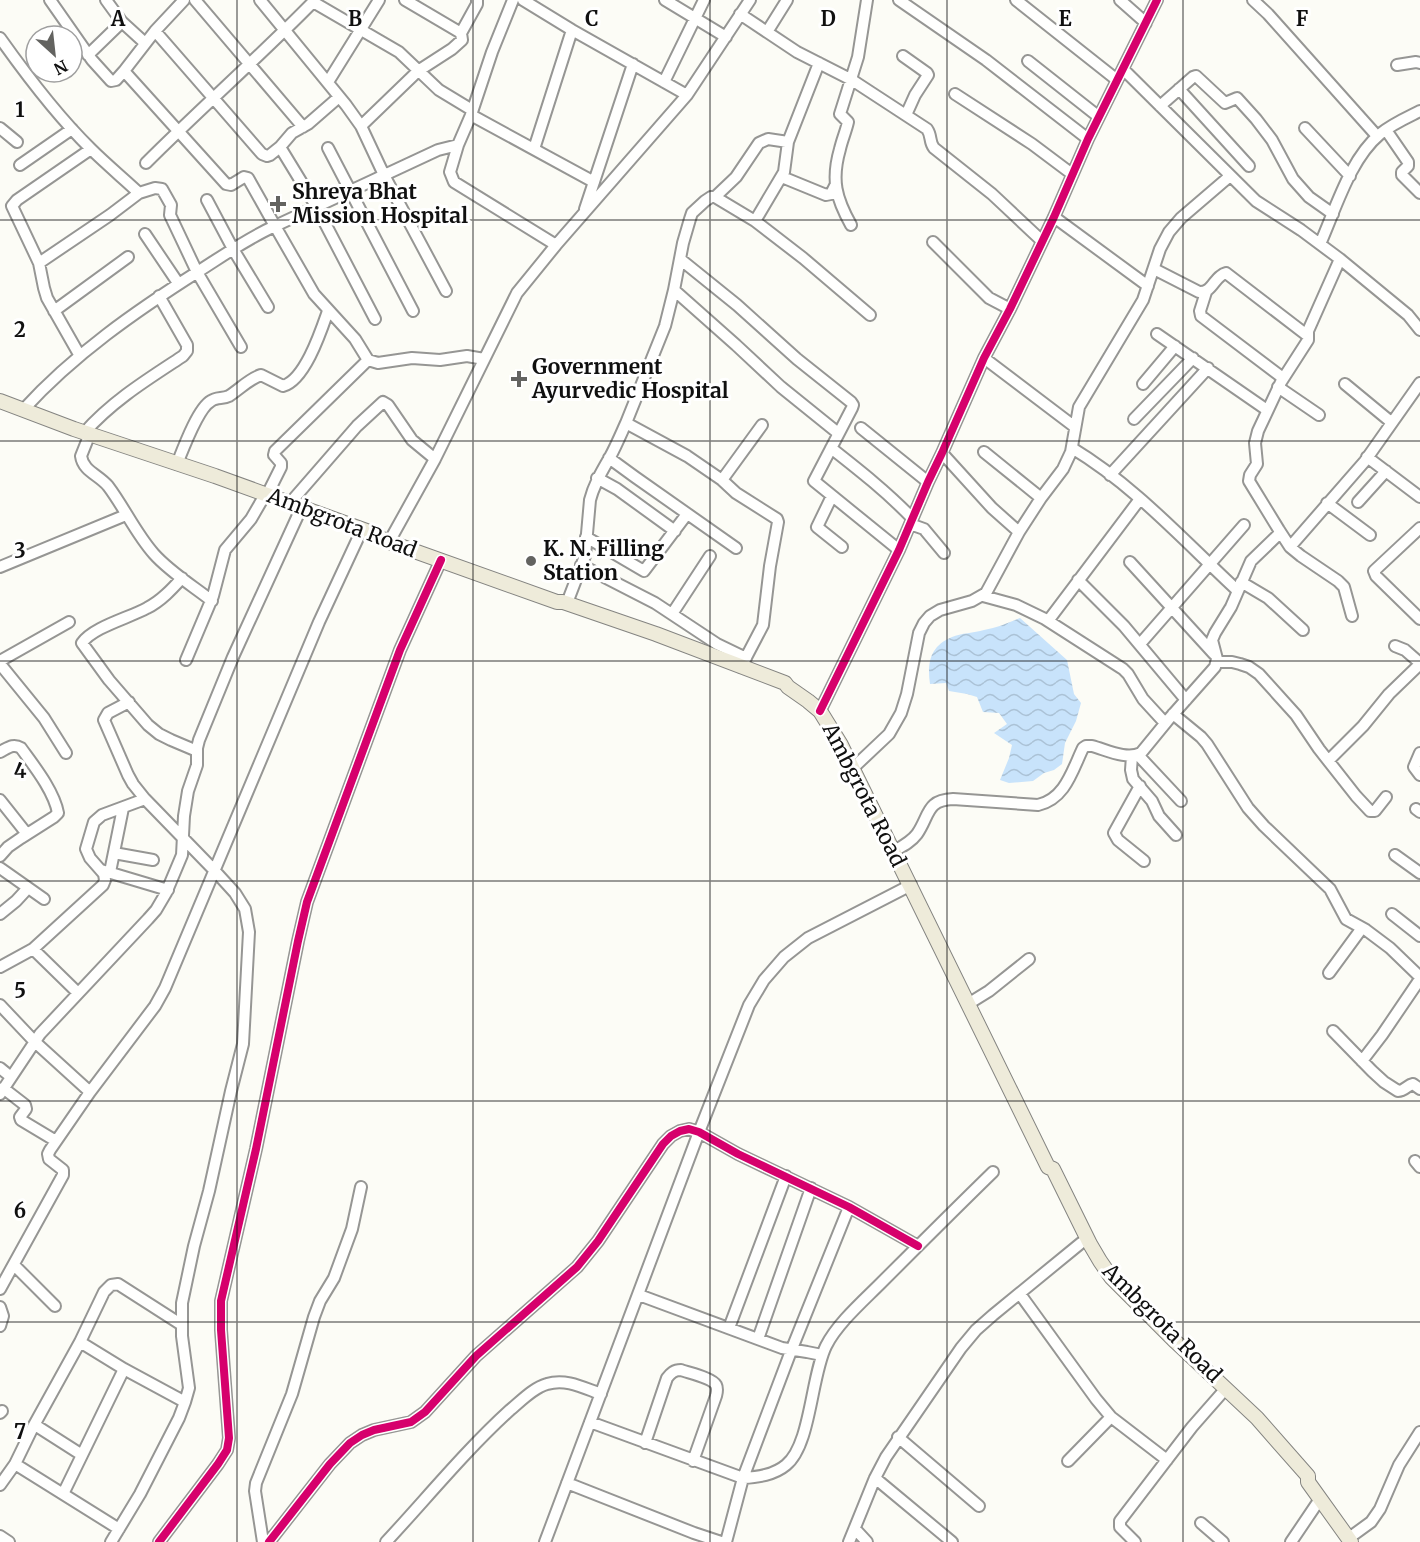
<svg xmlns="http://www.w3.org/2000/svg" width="1420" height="1542" viewBox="0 0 1420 1542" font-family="Merriweather,serif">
<defs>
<pattern id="water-waves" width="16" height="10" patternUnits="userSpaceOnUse" patternTransform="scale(1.5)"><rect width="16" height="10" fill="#c8e3fb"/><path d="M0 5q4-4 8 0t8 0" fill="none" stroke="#abc2d6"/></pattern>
</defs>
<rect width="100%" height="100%" fill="#fcfcf6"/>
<path fill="url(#water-waves)" d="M1020,618L1067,660L1074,694L1081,703L1076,721L1065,743L1062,764L1054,770L1044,773L1033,781L1009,783L1000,780L1009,758L1012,745L994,733L1007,724L999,713L983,712L977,697L967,694L949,691L946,683L930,684C927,663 930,646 952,637C961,633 974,633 984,630C997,628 1008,623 1020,618Z"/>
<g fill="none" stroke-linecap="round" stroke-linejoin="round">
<defs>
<path id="minor" d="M50,0L92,60L111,81L116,80L124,71
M106,0L122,22L145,43
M184,0L155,31L262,154L267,156L270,155L280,147L292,133L308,124L339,97
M195,0L303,127
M260,0L346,105L361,126L384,175L446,291
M314,0L313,2L399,52L439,90L472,110
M523,0L572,30L687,95
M665,0L726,37
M899,0L986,60L1088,139
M1016,0L1117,80
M1120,0L1146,23
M1253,0L1268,14L1377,136
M740,14L797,52L852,80L927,129C932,136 929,142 934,148L992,194L1042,241
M155,31L124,71L226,184L231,185L244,177L248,178L275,226L438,150L458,145L450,172L454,182L556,245
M767,32L787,0
M461,33L477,4V0
M0,38C27,76 57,116 91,149C106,164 123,178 139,193L110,215L39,263
M88,55L122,22
M903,56L927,73L928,75L915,95L906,115
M1028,61L1099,117
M1397,65L1416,62L1420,63
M1123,69L1256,201L1301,230L1340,259L1408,315L1420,330
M328,82L379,0
M664,82L704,0
M1179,89L1249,166
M955,94L1032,144L1072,174
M1160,106L1193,77L1196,76L1225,103L1237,98L1256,119L1272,140L1293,179L1309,197L1333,214
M471,115L594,182
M361,126L418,71L452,49L462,40L461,33L405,0
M0,128L17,142
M1305,128L1350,176
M1386,130L1408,162V166L1402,172V175L1420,193
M458,145L471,115L492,52L513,0
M280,147L316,206L375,319
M328,148L413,311
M534,149L572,30
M146,163C201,108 259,57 313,2
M20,165L72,129
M782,177L826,195L831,194L835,186
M139,193L155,188L162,189L171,205L170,215L197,272L241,347
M715,197L736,177L759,143L768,139L788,142
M207,200L233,249L268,307
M585,209L633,64
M1054,217L1148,286
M755,221L803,258L870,315
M851,225C836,198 831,180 840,149C842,140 846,131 848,122L840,114L858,57L867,0
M145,234L178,283
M933,242L989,298L1010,309
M1320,244C1336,208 1350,159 1380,134C1392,124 1406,118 1420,111
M680,259L737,305L797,359L851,402L853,405L852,408L814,481L899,550
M1340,259L1308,331V340L1281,382L1258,431L1255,443L1257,464L1250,475L1249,481L1279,530L1290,547L1301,556L1338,581L1344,587L1352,616
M1154,269L1199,292C1213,293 1214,276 1226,273L1308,336
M674,290L736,345L781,387L838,433
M1206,292L1200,311L1201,316L1283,378
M54,311L128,257
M1157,334L1267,410
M80,356L47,298L44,288L39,263L12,206L17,200L91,149
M984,358L1075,427
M368,360L378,363L412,358L440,360L467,356L484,359
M1143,384L1175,346
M1345,384L1391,422
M1278,387L1319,415
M23,410C74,354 136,311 199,271C224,255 248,238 275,226L314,294L355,339L368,360L275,451L274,455L281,463V467L267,495
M1134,419L1193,358
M626,423L665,326L674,290L683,243L690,219L692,213L705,201L711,197H715L755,221L784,172L788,142L819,63
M861,428L928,482
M84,433C112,401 148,379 183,356L187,351V345L159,296
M87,441L81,456C83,471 99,475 108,486C124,507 136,534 154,554C170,572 193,586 212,601
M831,448C859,470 887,492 912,518
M1072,448C1135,486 1184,541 1238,591
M984,452L1041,498
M942,453L992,508L1019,532
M1367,457L1420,497
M609,458L635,477L736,548
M177,464C183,449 198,408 211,401C216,397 223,399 229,396C240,389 249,379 261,375L283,386C305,380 321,331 328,311
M1110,475L1208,368
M597,478L617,489L675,531
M722,480L762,425
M832,496L817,527L842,547
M1358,502L1386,471
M290,503L357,426L383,402L388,405L412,440L435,459
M1327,503L1370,535
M910,524L924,529L944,553
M1420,528L1374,571L1376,576L1420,619
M586,537L644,571L687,514
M389,542L435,459L517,293L556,245L687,95L750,0
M1290,547L1365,461L1420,383
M1130,562L1214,654
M581,565L655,603L717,644L746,658
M0,567L126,515
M182,578C172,589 161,601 147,608C129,618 93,627 82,643L109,680L148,725L159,734L171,740L197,751
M1078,580L1124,626L1186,700
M1241,582L1268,598L1303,630
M983,596L1016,605L1045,619L1123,669L1128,674L1143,699L1165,723
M567,603L585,556L590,500C594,484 602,471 610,457C616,446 621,434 626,423L687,456L722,480L736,493L777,519L778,522L770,566L763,625L741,667
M672,614L710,556
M1048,621L1140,499
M1140,644L1244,525
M1395,646L1405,650L1420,663
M186,660L213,596L225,550L251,519L262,500
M0,661L69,622
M1217,662H1232L1240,664L1249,667L1259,674L1296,715L1319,749L1356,796L1370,811H1375L1386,797
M0,664L44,718L66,753
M820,711L899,550L928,482L942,453L984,358L1010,309L1054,217L1088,139L1157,0
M1173,714L1201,737L1207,744L1248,808L1264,826L1330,889L1346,919L1366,930L1390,948L1420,977
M0,752C8,748 13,743 21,748C34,766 54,791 58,813L54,817L21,838L8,847L0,856
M1420,753L1414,767L1420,775
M1138,755L1181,801
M1132,756L1131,770L1133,779L1152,801L1159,816L1176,835
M1329,760L1363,726L1389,694L1420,664
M853,768L889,734L901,713L907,694L919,633L924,623L930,616L940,610L972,601L986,593L1019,532L1041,498L1063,469L1071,452L1079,407L1143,300L1160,249L1169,232L1181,218L1230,176
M1140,786L1114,833L1118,840L1144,861
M0,800L27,834
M1416,809L1420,812
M894,851C903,846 911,842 917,834C930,815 926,800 953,799L1038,805C1065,799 1072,771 1083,748L1086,746H1092C1107,750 1126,760 1141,753L1168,720L1215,667L1217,659L1212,640L1215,633L1231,607L1251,561L1280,533
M114,853L153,860
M1395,855L1420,873
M0,868L44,899
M101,870L168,890
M110,872L123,808
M0,914L16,901L28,888
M1392,914L1420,936
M33,949L78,993
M0,967L33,949L103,885L105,880L104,874L90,858L86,849L94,822L102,815L145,799
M1329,973L1362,928
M968,1004L989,991L1029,959
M0,1005L35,1042L90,1092
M1333,1031L1372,1071L1384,1082L1398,1091C1405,1091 1407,1085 1413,1084L1420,1089
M1362,1061L1382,1035L1420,979
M0,1068L11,1077
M3,1088L25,1105L26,1109L20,1117L21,1120L56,1141
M0,1094L40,1034L148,919L156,910L166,893L182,855L184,816L188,791L197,765V748L199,740L233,657L299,513
M1415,1161L1420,1167
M14,1265L55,1306
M0,1289L63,1175V1170L49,1159L48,1154L50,1150L90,1092L155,1006L165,988L319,622L359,536
M1020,1294L1096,1399L1111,1417L1167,1460
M639,1295L782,1348L807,1352L822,1355
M0,1307L3,1316L0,1326
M729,1328L786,1176
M758,1339L811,1188
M80,1342L124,1369L185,1402
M0,1413L2,1411
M590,1422L743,1478C758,1477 774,1475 786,1465C811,1445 811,1376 826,1346C837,1324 862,1302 880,1284C917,1247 955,1209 993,1172
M35,1425L82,1455
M898,1437L979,1506
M645,1443L667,1378C671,1373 674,1370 681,1370C689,1373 712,1378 716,1385C718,1389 717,1392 716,1396L693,1461
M1068,1461L1111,1417
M15,1464L119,1529
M875,1478L952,1542
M567,1483L694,1533L721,1542
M0,1485L15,1464L33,1427L80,1342L104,1292L111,1285L118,1284L182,1325
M63,1494L124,1369
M1201,1523L1223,1542
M855,1529L867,1542
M0,1536L9,1542
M1349,1538L1371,1522L1380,1509L1399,1465L1420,1432
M111,1542L140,1494L179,1418L185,1402L189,1388L182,1336V1303L194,1246L209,1191L231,1091L243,1044L249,932L245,909L235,893L214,870L145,799L133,784L128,775L104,720L108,713L129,702
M159,1542L218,1464L227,1450L229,1438L221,1330V1301L256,1149L298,941L307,902L400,650L441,560
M263,1542L255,1491L256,1483L292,1394L314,1317L320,1301L334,1278L352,1229L361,1187
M269,1542L330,1464L350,1443L362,1435L374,1430L411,1422L425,1412L476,1356L577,1267L598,1241L663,1144L671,1136L680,1131L689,1129L699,1132L738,1154L849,1207L918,1246
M386,1542C427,1498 465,1451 510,1410C521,1401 533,1388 547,1384C566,1378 584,1388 601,1394
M545,1542L699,1132L749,1005L764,980L784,957L808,938L911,885
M726,1542L743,1478L791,1351L849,1207
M849,1542L875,1478L886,1457L961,1348L976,1330L993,1315L1081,1243
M1135,1542L1120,1527V1521L1192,1427L1221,1394
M1291,1542L1320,1499"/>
<path id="major" d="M0,401L74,429L215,476L375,534L382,539L389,542L557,602H563L656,634L785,683L788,687L808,701L820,711L841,745L1048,1167L1053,1169L1090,1244L1100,1261L1111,1277L1176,1342L1257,1418L1308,1476V1482L1351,1542"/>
</defs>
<use href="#minor" stroke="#969694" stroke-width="14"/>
<use href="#major" stroke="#848481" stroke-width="16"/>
<use href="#minor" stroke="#fffffe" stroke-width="10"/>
<use href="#major" stroke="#eeebda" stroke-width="14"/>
<defs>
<path id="cycleway" d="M820,711L899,550L928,482L942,453L984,358L1010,309L1054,217L1088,139L1157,0
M159,1542L218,1464L227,1450L229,1438L221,1330V1301L256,1149L298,941L307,902L400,650L441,560
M269,1542L330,1464L350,1443L362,1435L374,1430L411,1422L425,1412L476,1356L577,1267L598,1241L663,1144L671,1136L680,1131L689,1129L699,1132L738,1154L849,1207L918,1246"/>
</defs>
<use href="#cycleway" stroke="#fff" stroke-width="11"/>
<use href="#cycleway" stroke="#d6006c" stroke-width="8"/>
</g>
<path fill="none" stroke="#101010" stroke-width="1.5" stroke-opacity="0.55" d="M237,0V1542M473,0V1542M710,0V1542M947,0V1542M1183,0V1542M0,220H1420M0,441H1420M0,661H1420M0,881H1420M0,1101H1420M0,1322H1420"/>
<g fill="#636360" stroke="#fff" stroke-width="2">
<path d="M275 195h6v6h6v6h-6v6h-6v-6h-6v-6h6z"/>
<path d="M516 370h6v6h6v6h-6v6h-6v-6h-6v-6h6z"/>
<circle cx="531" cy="561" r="6"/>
</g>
<g text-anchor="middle" stroke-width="6" stroke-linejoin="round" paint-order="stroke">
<g font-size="21" font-weight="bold" fill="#101010" stroke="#fff" text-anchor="start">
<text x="292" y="199">Shreya Bhat<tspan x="292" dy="24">Mission Hospital</tspan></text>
<text x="532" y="374">Government<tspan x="532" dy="24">Ayurvedic Hospital</tspan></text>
<text x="543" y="556">K. N. Filling<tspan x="543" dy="24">Station</tspan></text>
</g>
<g font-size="21" fill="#101010" stroke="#fff">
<text transform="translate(342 523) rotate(21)" y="7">Ambgrota Road</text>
<text transform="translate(864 795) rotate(63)" y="7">Ambgrota Road</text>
<text transform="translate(1162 1323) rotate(45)" y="7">Ambgrota Road</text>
</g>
</g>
<g font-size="20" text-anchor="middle" font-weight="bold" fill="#101010" stroke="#fff" stroke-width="6" stroke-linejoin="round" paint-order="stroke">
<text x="118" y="26">A</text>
<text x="355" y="26">B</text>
<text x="592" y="26">C</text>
<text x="828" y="26">D</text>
<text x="1065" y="26">E</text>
<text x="1302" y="26">F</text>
<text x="20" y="117">1</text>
<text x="20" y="337">2</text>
<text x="20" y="558">3</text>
<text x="20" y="778">4</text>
<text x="20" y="998">5</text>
<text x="20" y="1218">6</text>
<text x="20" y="1439">7</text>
</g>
<g transform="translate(54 54) rotate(153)"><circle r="28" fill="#ffffff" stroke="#9f9f9f" stroke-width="1.5"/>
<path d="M0-4.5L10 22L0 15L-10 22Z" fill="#636360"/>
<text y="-9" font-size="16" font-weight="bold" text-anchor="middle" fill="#101010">N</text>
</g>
</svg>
